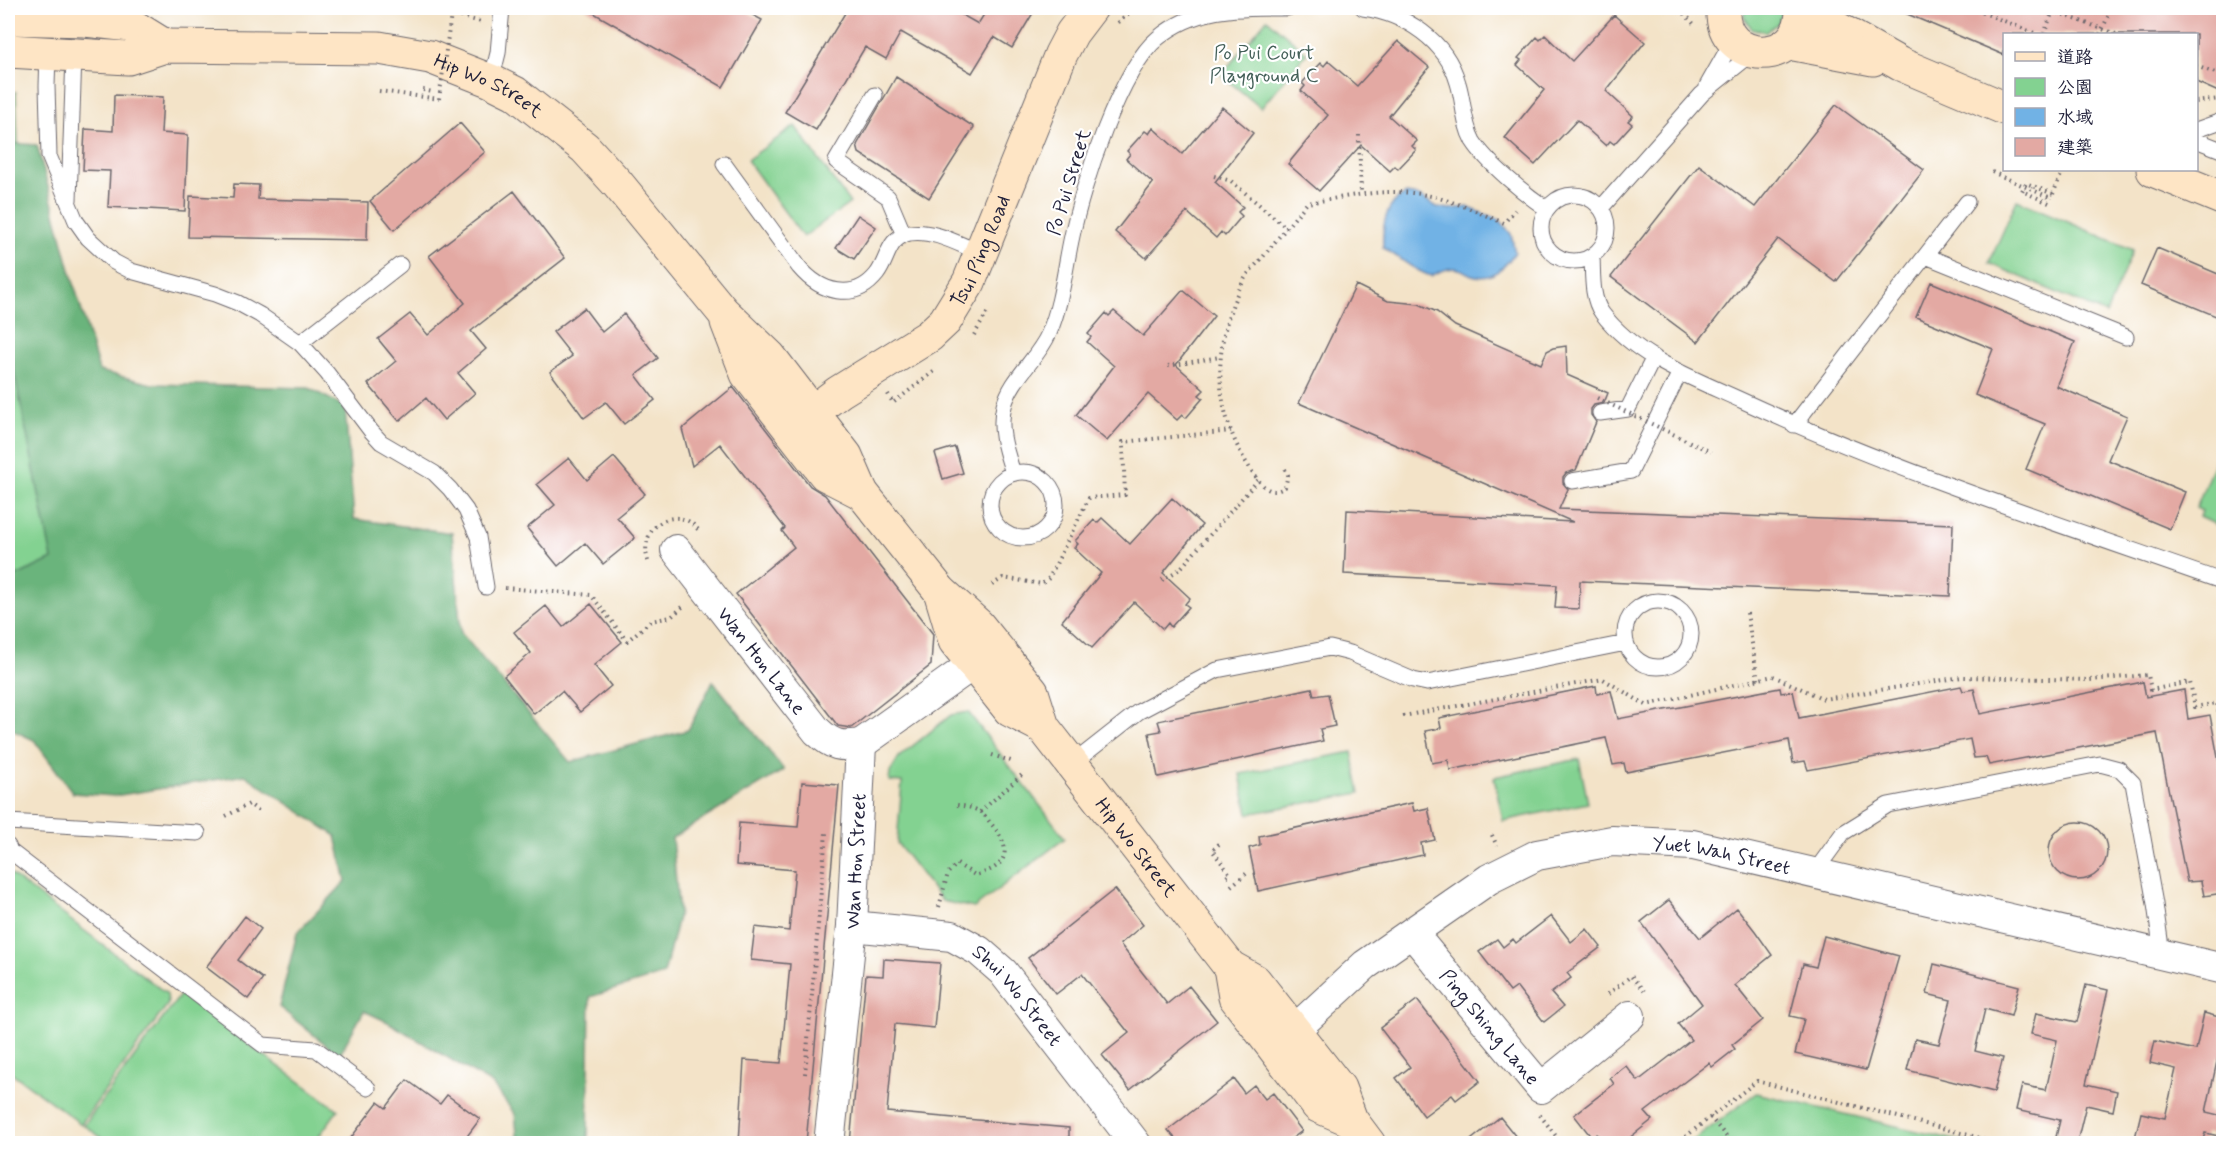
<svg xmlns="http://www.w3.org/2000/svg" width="2231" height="1151" viewBox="0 0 2231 1151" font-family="Mynerve,'LXGW WenKai TC',sans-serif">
<rect width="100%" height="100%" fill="#fff"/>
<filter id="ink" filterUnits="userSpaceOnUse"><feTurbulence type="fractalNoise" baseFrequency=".0167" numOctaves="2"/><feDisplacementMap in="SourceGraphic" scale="12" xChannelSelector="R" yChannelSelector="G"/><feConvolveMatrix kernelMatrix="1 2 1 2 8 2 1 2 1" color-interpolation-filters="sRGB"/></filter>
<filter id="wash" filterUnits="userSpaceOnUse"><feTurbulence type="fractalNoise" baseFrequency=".008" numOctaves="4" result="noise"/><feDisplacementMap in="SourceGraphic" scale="24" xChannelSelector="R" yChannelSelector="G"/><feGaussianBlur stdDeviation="1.35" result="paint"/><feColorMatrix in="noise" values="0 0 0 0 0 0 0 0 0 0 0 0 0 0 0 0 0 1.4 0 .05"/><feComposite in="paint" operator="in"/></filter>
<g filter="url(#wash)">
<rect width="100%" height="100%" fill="#f3e3c8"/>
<path fill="#83d291" stroke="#527a66" stroke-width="1.5" d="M1746,8H1779L1781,14L1778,23L1766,32L1752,29L1744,17Z
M1267,19L1307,53L1261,108L1221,75Z
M8,92H16L20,194L85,586L8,632Z
M795,126L850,203L803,237L747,160Z
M2017,200L2133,250L2106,314L1989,263Z
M2223,441V528L2200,517L2202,511L2196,508Z
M968,712L1065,838L974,908L942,901L897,843L902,782L889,781L890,772L899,757L951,715Z
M1352,752L1360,793L1248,814L1240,774Z
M1579,759L1588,803L1503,821L1494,777Z
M8,872L167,994L168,1004L81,1124L8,1070Z
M181,994L338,1110L314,1143H109L84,1125Z
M1756,1093L1968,1143H1690Z"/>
<path fill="#6ab47b" stroke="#466b5b" stroke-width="1.5" d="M8,143L37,145L70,270L99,371L152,384L309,388L345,407L354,519L452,533L461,633L570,762L688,730L713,681L784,770L672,838L679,913L664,974L590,997L588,1143H518L515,1114L492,1084L388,1022L364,1011L339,1055L279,1007L297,933L346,881L336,836L245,775L114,796L73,793L34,740L8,728V580L52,559L8,341Z"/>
<path fill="#71b2e5" stroke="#4a6a90" stroke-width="1.5" d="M1406,194L1419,196L1437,207L1450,209L1467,207L1500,220L1511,234L1515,252C1505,267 1492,282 1472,275C1468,274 1464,270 1459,269C1450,266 1439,272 1431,276C1412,270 1401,258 1383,248C1382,226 1385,203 1406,194Z"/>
<g id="blocks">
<path fill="#e3a9a3" d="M585,8H740L762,20L723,87Z
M848,8H950L978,24L988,8H1036L1012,48L994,37L972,73L901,32L886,59L865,47L816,130L785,112Z
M1893,8H2223V94L2196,82V34H2004V55Z
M1614,15L1645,42L1606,91L1633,116L1628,121L1632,124L1614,144L1610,141L1606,146L1577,120L1535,165L1505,138L1544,90L1517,65L1521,60L1518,58L1537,37L1540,40L1545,35L1572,61Z
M1398,41L1429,67L1389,116L1417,141L1412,146L1416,150L1398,169L1395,166L1390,171L1361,145L1319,191L1288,164L1328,115L1301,91L1305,86L1302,83L1321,63L1324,66L1328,61L1357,86Z
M896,77L974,127L929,198L859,153L857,145Z
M114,95L163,97L161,133L188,135L185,211L108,207L110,171L83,170L85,129L113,131Z
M1836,105L1924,170L1836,282L1778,239L1698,342L1611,277L1699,165L1755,207Z
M1222,107L1253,133L1215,182L1243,207L1238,212L1242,216L1225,236L1221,232L1216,238L1187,212L1146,258L1115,232L1153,183L1126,159L1130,154L1127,151L1145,131L1149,134L1153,128L1182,154Z
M460,123L485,152L394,230L370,201Z
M234,184L259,185L258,199L368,202L367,240L188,237L190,196L233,198Z
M514,191L565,258L471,331L486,349L458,373L475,393L444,420L426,398L399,421L368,384L396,361L378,339L410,314L428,335L465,303L429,256Z
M858,215L876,227L854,259L836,248Z
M2157,248L2223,276V319L2141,285Z
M1931,282L2075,342L2056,386L2127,416L2108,460L2185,492L2170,529L2026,469L2045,424L1975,395L1993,349L1916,317Z
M1356,285L1388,301L1419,304L1437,312L1455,326L1541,364L1547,351L1553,348L1566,346L1567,375L1608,393L1604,403L1594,405L1591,409V415L1596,422L1576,470L1566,473L1563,477V483L1568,489L1559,509L1953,524L1950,596L1580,581L1579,609L1555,608L1557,585L1344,574L1347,510L1573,522L1299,403Z
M1183,290L1214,316L1176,365L1204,390L1199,395L1203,398L1186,418L1182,415L1177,420L1148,394L1107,441L1076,415L1114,366L1087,342L1091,337L1088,334L1106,313L1109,316L1114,311L1143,336Z
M584,308L602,332L624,314L658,358L636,375L655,400L624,424L606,402L584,418L550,372L572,356L553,332Z
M733,387L810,486L825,495L933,634L931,665L851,728L838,726L736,594L794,547L782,531L785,528L720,444L692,466L682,429Z
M955,447L963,473L943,479L935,453Z
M614,457L645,494L617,517L635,538L603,564L585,543L558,566L527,528L555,505L537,484L569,458L587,480Z
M1172,498L1202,525L1163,573L1190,598L1185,604L1189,607L1171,627L1168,623L1163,629L1134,602L1092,648L1062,621L1101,573L1074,548L1078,544L1075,541L1094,520L1097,523L1102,518L1130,544Z
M591,604L622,642L594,665L611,686L580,712L562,691L534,714L504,676L531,653L514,632L546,606L563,627Z
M2143,682L2146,697L2184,690L2188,719L2210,715L2223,784V893L2204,896L2201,881L2187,882L2157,733L1989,765L1986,757L1974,758L1970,739L1808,770L1805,761L1793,763L1789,740L1626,772L1624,763L1613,765L1606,738L1450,770L1448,760L1432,763L1425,731L1441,728L1439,718L1596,686L1597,694L1611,691L1618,719L1780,688L1781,693L1793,691L1799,718L1961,686L1963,691L1974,689L1980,714Z
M1312,688L1314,696L1328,694L1335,726L1320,729L1323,741L1158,777L1149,733L1161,731L1158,721Z
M802,782L839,785L806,1143H739L744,1060L781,1063L790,964L751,960L755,927L789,931L795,870L736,865L739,823L798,827Z
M1412,803L1414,811L1428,808L1435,840L1421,843L1423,855L1258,891L1249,848L1260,845L1259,836Z
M2049 851a29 29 0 1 1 58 0a29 29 0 1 1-58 0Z
M1115,889L1143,925L1120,944L1167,1004L1189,986L1217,1021L1130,1090L1102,1055L1129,1033L1082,974L1056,994L1028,958Z
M1669,900L1700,938L1737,908L1755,931L1772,955L1735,985L1763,1020L1732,1045L1735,1049L1712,1067L1709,1063L1645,1112L1652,1120L1623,1143H1604L1597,1134L1592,1138L1574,1115L1614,1084L1610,1078L1626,1066L1638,1081L1691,1040L1678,1024L1702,1004L1641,922Z
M245,916L261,929L238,960L263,979L248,999L206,967Z
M1551,916L1571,942L1587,929L1601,947L1567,973L1571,978L1551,993L1563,1007L1544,1022L1517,987L1510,992L1479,952L1497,939L1503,947L1513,939L1516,943Z
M1824,936L1899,956L1866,1070L1795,1054L1804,1019L1790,1016L1803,964L1816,967Z
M884,959L940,963L934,1028L895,1024L887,1112L1069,1128V1143H850L866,975L883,976Z
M1934,964L2019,986L2011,1016L1985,1009L1975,1051L2003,1058L1994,1092L1907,1070L1915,1039L1939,1044L1951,1000L1927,994Z
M2086,985L2108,990L2086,1084L2117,1091L2113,1111L2086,1105L2077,1142L2056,1137L2060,1120L2016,1110L2022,1085L2046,1090L2057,1040L2031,1034L2036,1013L2077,1022Z
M1417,1000L1480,1081L1456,1100L1452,1095L1424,1116L1396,1078L1410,1067L1380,1028Z
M2204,1013L2223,1018V1058L2218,1057L2206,1112L2223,1116V1137L2205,1133L2202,1143H2158L2135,1138L2141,1113L2165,1118L2176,1069L2150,1063L2155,1041L2196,1050Z
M1234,1079L1244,1093L1254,1085L1265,1099L1273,1093L1302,1131L1286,1143H1179L1168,1130Z
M407,1080L440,1104L447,1095L480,1119L462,1143H347L378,1102L386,1108Z
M1500,1117L1521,1143H1467Z"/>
</g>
</g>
<g filter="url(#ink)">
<use href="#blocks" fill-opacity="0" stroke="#6b666c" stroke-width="1.5"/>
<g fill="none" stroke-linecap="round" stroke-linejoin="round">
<defs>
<path id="lane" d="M1363,8C1405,14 1446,40 1458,83C1464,102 1463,123 1473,141C1487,163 1525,194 1547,209
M48,53L47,86L49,156L76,221L88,238L114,262L131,271L215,294L238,303L260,315L300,343L327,373L371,431L381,442L434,473L450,489L466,510L478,537L486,587
M491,81L498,53L502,8
M1707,86L1733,40
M875,95L836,161L888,197L904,235
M2196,130L2224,120
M2196,140L2224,151
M724,164L799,267C820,292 854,303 877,274C889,258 887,238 910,233C933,229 960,245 981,253
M1541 228a33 33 0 1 1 66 0a33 33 0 1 1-66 0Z
M69,200L74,55
M1601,208L1702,94L1754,52
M1592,256C1593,274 1591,298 1602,313C1636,358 1695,379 1743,401C1899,473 2062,525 2224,582
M1926,256L2126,337
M300,343L400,265
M1600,413L1628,409L1654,357
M1794,425L1967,202
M990 505a33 33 0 1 1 66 0a33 33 0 1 1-66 0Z
M1013,473C1006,451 998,429 1004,406C1011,378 1038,359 1049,333C1062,303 1065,267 1072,236C1082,187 1120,69 1158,38C1196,6 1241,8 1288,8
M1572,481L1631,471L1680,372
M1625 634a33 33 0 1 1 66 0a33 33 0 1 1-66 0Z
M1072,764L1138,712L1217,670L1330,648L1350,653L1413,680L1427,683L1626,643
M8,822L198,833
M8,846L10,851L263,1045L316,1049L368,1088
M1814,873L1843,833L1888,805L2100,764L2119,769L2133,783L2155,904L2162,954"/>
<g id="street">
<path id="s1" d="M676,550L817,731C833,746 840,747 861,744"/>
<path d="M861,744L993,650"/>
<path id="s2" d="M852,926L952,936L979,951L1003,972L1136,1144"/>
<path id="s3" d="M1412,933L1541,1088L1630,1016"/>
<path id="s4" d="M1275,1048L1365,965L1489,879L1537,855L1612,841L1693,845L2224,969"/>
<path id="s5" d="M829,1144L852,926L861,744"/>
</g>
<g id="secondary">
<path d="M1723,8C1719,66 1804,68 1802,8"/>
<path d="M1803,9L1900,64L2004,108"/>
<path d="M8,18L85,20L131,25L165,46"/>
<path d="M1789,43L1873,59"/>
<path id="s6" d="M8,51L128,58L165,46L379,48L430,57L491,81L515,93L585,148L617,183L723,312L770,357L846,456L862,493L940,591L978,625L1032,692L1043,727L1230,967L1255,981L1339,1088L1351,1120L1369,1144"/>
<path d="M2153,170L2224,199"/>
<path d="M727,322L747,374L825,474L862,493"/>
<path id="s7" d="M790,429L839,392L929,336L945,321L969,282L1061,54L1072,33L1091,8"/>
<path d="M940,591L955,641L1010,710L1043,727"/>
<path d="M1230,967L1235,997L1303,1086L1318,1106L1351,1120"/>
</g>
</defs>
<use href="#lane" stroke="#6b666c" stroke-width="17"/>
<use href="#street" stroke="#6b666c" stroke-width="32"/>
<use href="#secondary" stroke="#6b666c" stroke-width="35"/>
<path stroke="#6b666c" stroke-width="4" stroke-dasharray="1.5 4.5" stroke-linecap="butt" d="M468,8L463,9L462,17L481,22
M1661,8L1684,13L1694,24
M1971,8L2037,34
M413,12V8
M1118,23L1135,8
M2044,34L2053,11L2116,34
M2100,34L2112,8
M2196,66L2224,76
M423,90L433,92
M379,91L439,99
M2196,102L2220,99
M1359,135L1361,194
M1992,172L2051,198
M1214,176L1231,181L1287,228
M2053,194L2063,170
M2049,203L2022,191L2026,183L2053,194L2051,198
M974,335L989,310
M1168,366L1220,357
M888,394L893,403L936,370
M1285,469L1288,475L1285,487C1272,496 1264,488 1256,477C1213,419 1209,346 1243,282C1247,273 1256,265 1263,257C1277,239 1292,221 1307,203C1341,198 1378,189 1412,193C1445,196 1474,211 1504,223L1515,210
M648,561C637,525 679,502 699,531
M1162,580L1180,569L1258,480
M992,585L1003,578L1042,584L1049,578L1089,498L1125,495L1123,442L1231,431
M505,588L591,595L627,641L651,621L671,617L685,605
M1747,613L1758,680
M1403,716L1603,679L1646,705L1773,676L1824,699L1962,677L2090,680L2148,675L2151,690L2190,682L2195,707L2217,703L2224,743
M992,755L1014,762
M980,812L1024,773
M226,816L249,804L260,812
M1492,835L1497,846
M1219,844L1212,850L1230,874L1225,878
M1231,886L1247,873
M939,907L948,873L957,864L975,875C1006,868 1014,851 993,826C989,822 985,814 980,812C973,807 961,806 953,804
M1608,994L1631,976L1644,991
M805,1074L826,833
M1540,1115L1562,1144
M1710,1117L1730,1141L1738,1144
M1676,1144L1757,1081L2004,1144"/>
<use href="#lane" stroke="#fff" stroke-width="15"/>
<use href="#street" stroke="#fff" stroke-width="30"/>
<use href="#secondary" stroke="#fee5c5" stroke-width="33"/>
<path stroke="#6b666c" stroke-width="4" stroke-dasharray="1.5 4.5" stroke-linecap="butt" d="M439,99L452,8
M1597,398L1711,452"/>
</g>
</g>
<g text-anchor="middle" stroke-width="4.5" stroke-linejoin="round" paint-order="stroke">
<g font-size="20" fill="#446059" stroke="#fff">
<text x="1264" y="59">Po Pui Court<tspan x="1264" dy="23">Playground C</tspan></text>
</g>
<g font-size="20" fill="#22223b" stroke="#fff">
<text dy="7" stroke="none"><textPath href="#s6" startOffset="490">Hip Wo Street</textPath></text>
<text transform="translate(1068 182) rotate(-73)" y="7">Po Pui Street</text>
<text dy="7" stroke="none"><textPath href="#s7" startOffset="268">Tsui Ping Road</textPath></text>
<text dy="7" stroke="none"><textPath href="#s1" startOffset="140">Wan Hon Lane</textPath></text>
<text dy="7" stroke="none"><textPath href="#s6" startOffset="1502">Hip Wo Street</textPath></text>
<text dy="7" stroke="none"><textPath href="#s4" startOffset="514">Yuet Wah Street</textPath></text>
<text dy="7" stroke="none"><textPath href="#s5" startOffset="284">Wan Hon Street</textPath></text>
<text dy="7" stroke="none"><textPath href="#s2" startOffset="190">Shui Wo Street</textPath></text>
<text dy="7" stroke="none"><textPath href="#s3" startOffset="122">Ping Shing Lane</textPath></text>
</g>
</g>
<rect width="2231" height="1151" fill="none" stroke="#fff" stroke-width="30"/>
<rect x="2003" y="33" width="195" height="138" fill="#ffffff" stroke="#a7a7b1" stroke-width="1.5"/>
<rect x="2015" y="52" width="30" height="9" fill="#fee5c5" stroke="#a7a7b1" stroke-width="1.5"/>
<text x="2057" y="63" font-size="18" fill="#22223b">道路</text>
<rect x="2015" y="78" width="30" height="18" fill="#83d291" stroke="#a7a7b1" stroke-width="1.5"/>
<text x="2057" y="93" font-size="18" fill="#22223b">公園</text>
<rect x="2015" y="108" width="30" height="18" fill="#71b2e5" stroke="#a7a7b1" stroke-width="1.5"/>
<text x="2057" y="123" font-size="18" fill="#22223b">水域</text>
<rect x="2015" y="138" width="30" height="18" fill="#e3a9a3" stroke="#a7a7b1" stroke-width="1.5"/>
<text x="2057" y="153" font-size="18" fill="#22223b">建築</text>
</svg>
